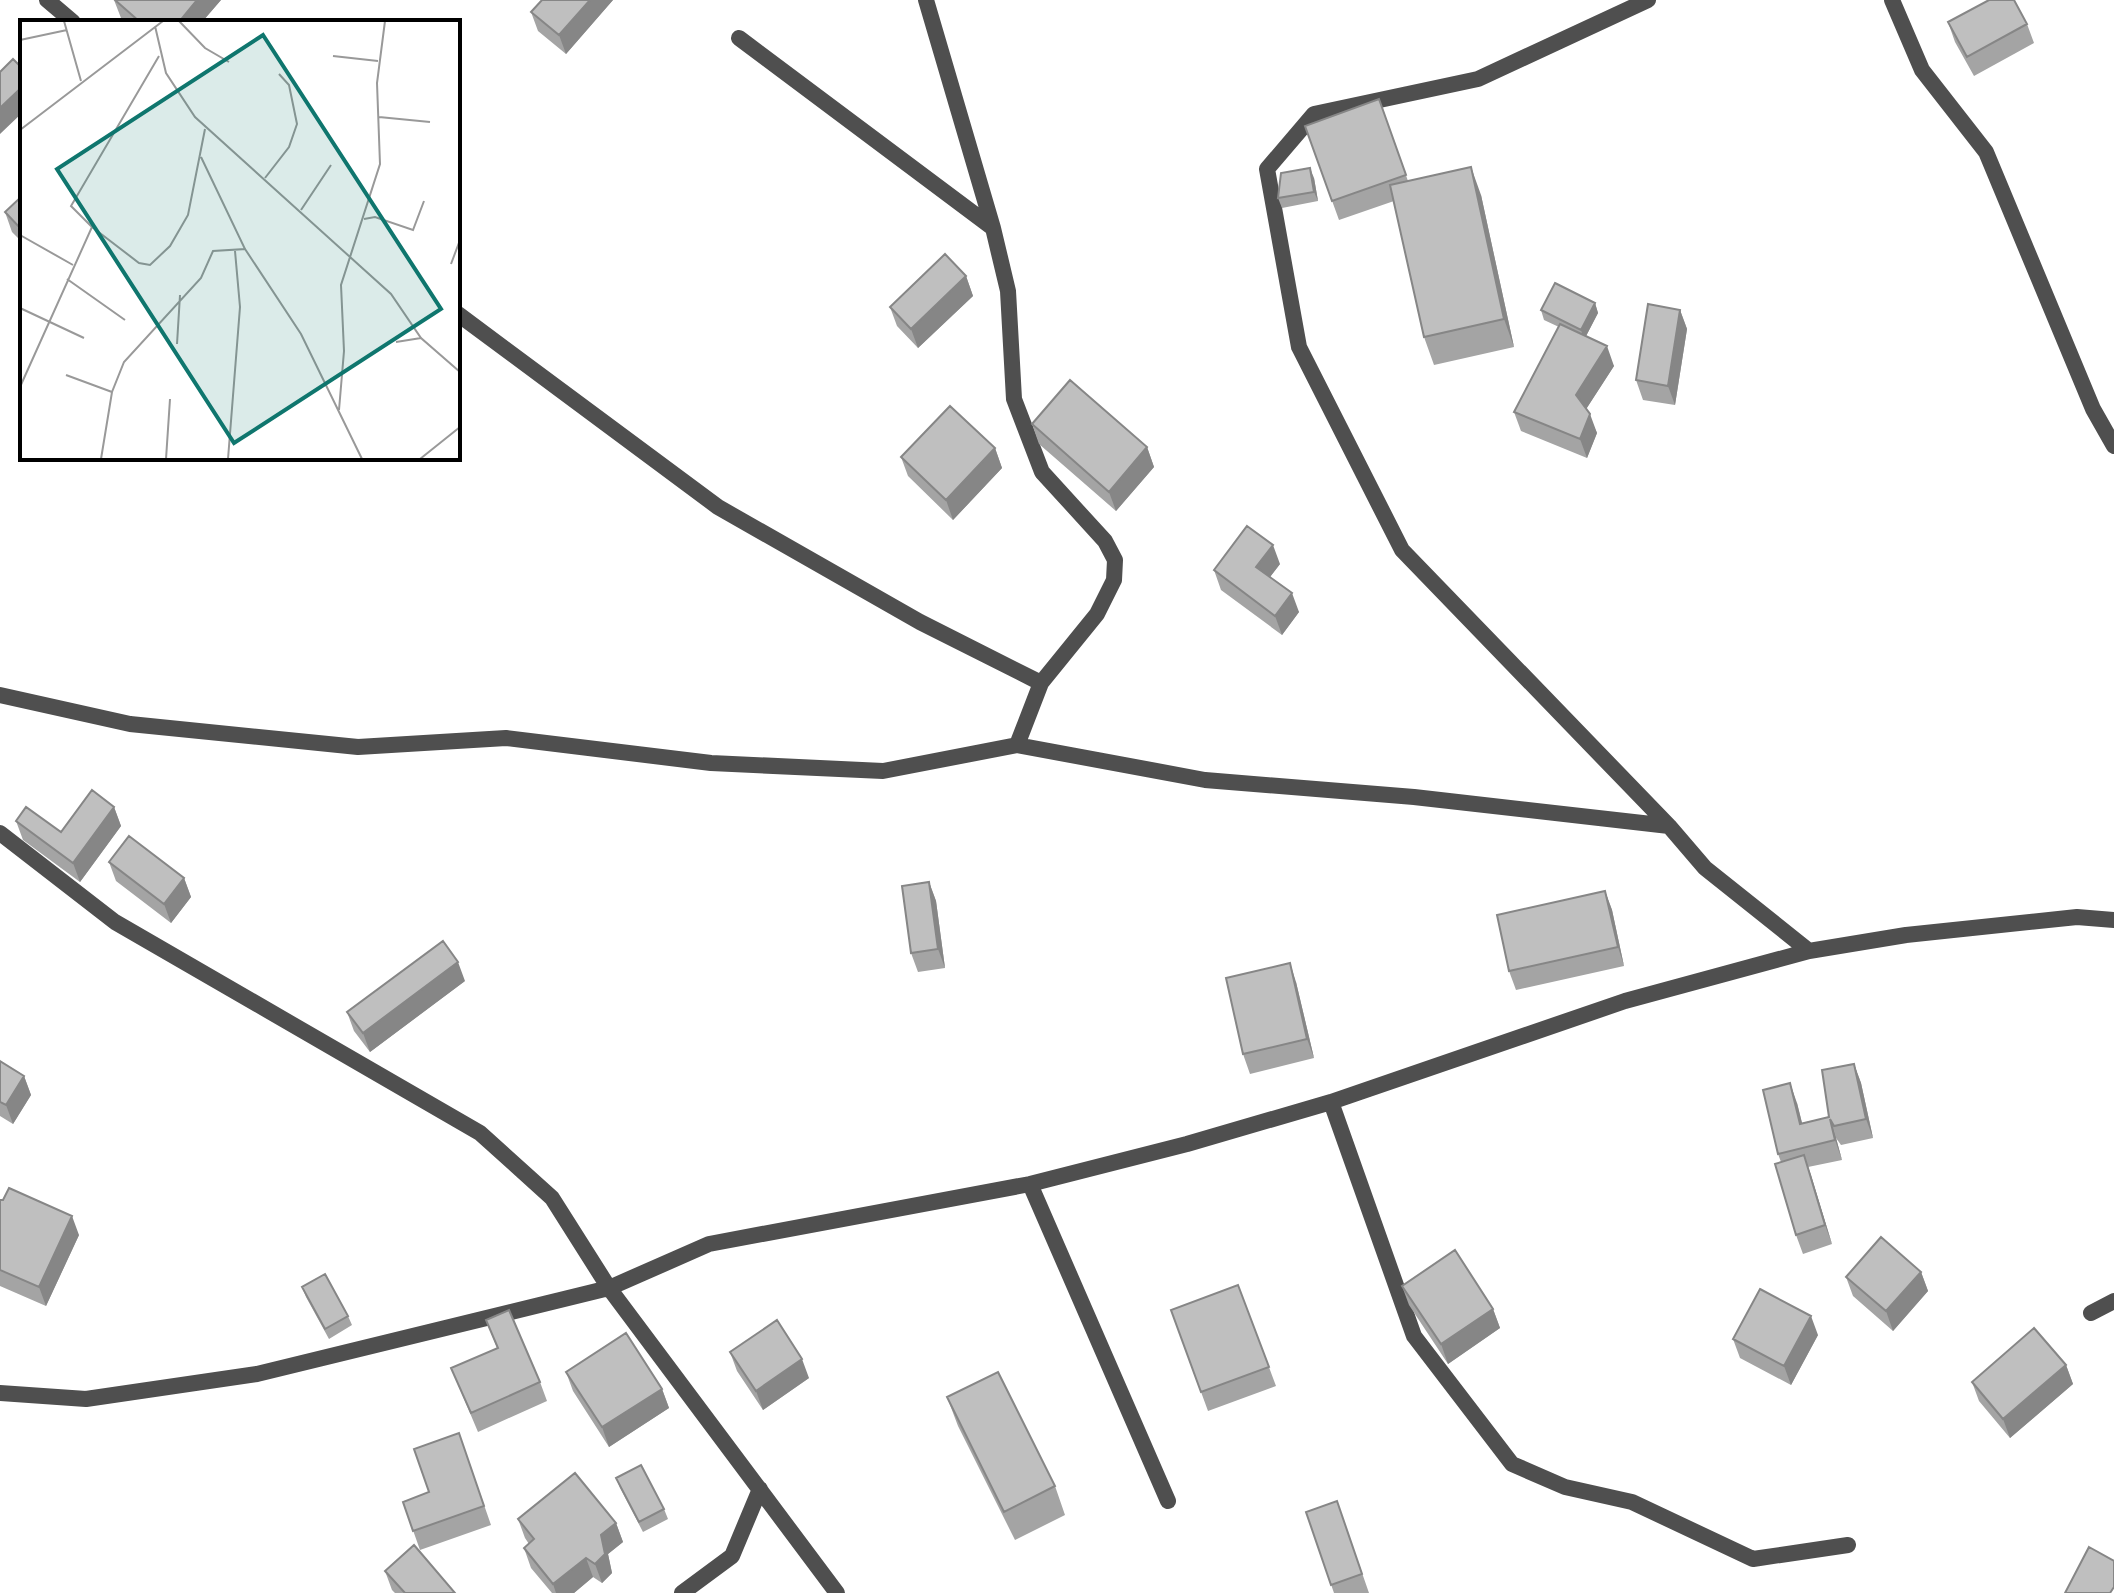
<svg xmlns="http://www.w3.org/2000/svg" width="2114" height="1593" viewBox="0 0 2114 1593" font-family="'Open Sans',sans-serif">
<rect width="100%" height="100%" fill="#fff"/>
<g fill="none" stroke-linecap="round" stroke-linejoin="round">
<path stroke="#4f4f4f" stroke-width="16" d="M47,0L73,22
M926,0L993,228L1008,291L1014,399L1042,472L1105,541L1115,560L1114,580L1097,614L1041,683L1017,745L1205,780L1414,797L1669,826
M1648,0L1478,79L1314,114L1267,169L1299,347L1402,550L1669,826L1705,868L1809,951
M1892,0L1922,70L1986,152L2093,409L2114,446
M739,38L993,228
M458,314L718,507L920,622L1041,683
M0,695L130,724L358,747L506,738L711,763L883,771L1017,745
M0,833L115,922L480,1133L552,1198L609,1288L837,1593
M1331,1102L1414,1336L1512,1464L1565,1487L1632,1502L1753,1559L1848,1545
M1030,1184L1168,1501
M2091,1313L2114,1301
M0,1393L86,1399L257,1374L609,1288L709,1244L1030,1184L1187,1144L1331,1102L1625,1001L1809,951L1906,935L2077,917L2114,920
M682,1593L732,1556L760,1489"/>
</g>
<path fill="#a4a4a4" d="M114,0H221L202,22H125L121,18Z
M542,0H613L566,54L538,31L531,12Z
M1948,22L2027,24L2034,43L1974,76L1955,42Z
M1379,99L1408,181L1481,195L1514,347L1434,365L1424,337L1394,201L1339,220L1305,126Z
M1314,178L1318,201L1282,208L1278,198Z
M22,197V242L12,232L5,212Z
M966,276L973,296L918,348L897,326L890,307Z
M1595,303L1598,313L1586,336L1614,366L1586,409L1597,433L1587,458L1521,431L1514,412L1559,327L1544,320L1541,310Z
M1680,310L1687,329L1675,405L1643,400L1636,380Z
M1032,424L1147,447L1154,467L1116,511L1039,444Z
M995,448L1002,468L953,520L908,476L901,457Z
M1280,564L1270,577L1299,612L1282,635L1221,590L1214,570Z
M114,807L121,826L80,882L23,840L16,821L61,832Z
M109,862L184,878L191,897L171,923L116,881Z
M929,882L936,901L945,968L918,972L911,953Z
M1605,891L1612,910L1624,966L1516,990L1509,971Z
M465,981L370,1052L354,1031L347,1012Z
M1296,982L1314,1058L1250,1074L1243,1054Z
M0,1061L24,1076L31,1095L13,1124L0,1116Z
M1854,1064L1861,1083L1873,1138L1841,1145L1836,1138L1842,1160L1808,1167L1832,1244L1803,1254L1796,1235L1781,1162L1778,1154L1797,1103L1802,1123L1829,1117Z
M0,1200L79,1235L46,1306L0,1286Z
M1921,1272L1928,1291L1893,1331L1853,1296L1846,1277Z
M1238,1285L1276,1386L1208,1411L1171,1310Z
M1402,1286L1493,1309L1500,1328L1448,1364L1409,1305Z
M302,1287L348,1316L352,1325L329,1339L306,1297Z
M486,1320L540,1382L547,1401L478,1432L451,1368L497,1348Z
M1818,1335L1791,1385L1740,1358L1733,1339Z
M730,1352L809,1378L763,1410L737,1371Z
M2066,1365L2073,1384L2010,1438L1979,1401L1972,1382Z
M566,1372L662,1389L669,1408L609,1447L573,1391Z
M947,1397L1055,1486L1065,1515L1015,1540L958,1426Z
M459,1433L491,1525L420,1550L403,1502L429,1492Z
M616,1478L664,1509L668,1519L643,1532L620,1488Z
M1337,1501L1369,1593H1334L1306,1512Z
M518,1519L616,1523L623,1542L608,1554L612,1573L602,1583L593,1577L574,1593H552L531,1568L524,1548L529,1544L525,1538Z
M385,1571L455,1593H395L392,1590Z"/>
<path fill="#868686" d="M197,0H221L202,22H179Z
M590,0H613L566,54L559,35Z
M22,87V113L0,134V108Z
M1471,167L1481,195L1514,347L1504,319Z
M1310,168L1314,178L1318,201L1314,192Z
M966,276L973,296L918,348L911,329Z
M1595,303L1598,313L1584,340L1581,330Z
M1680,310L1687,329L1675,405L1668,386Z
M1607,346L1614,366L1583,414L1576,395Z
M1590,414L1597,433L1587,458L1580,439Z
M1147,447L1154,467L1116,511L1109,492Z
M995,448L1002,468L953,520L946,500Z
M1273,545L1280,564L1263,586L1256,567Z
M1292,593L1299,612L1282,635L1275,616Z
M114,807L121,826L80,882L73,863Z
M184,878L191,897L171,923L164,904Z
M929,882L936,901L945,968L938,949Z
M1605,891L1612,910L1624,966L1618,947Z
M458,962L465,981L370,1052L363,1033Z
M1290,963L1296,982L1314,1058L1307,1039Z
M1854,1064L1861,1083L1873,1138L1866,1119Z
M24,1076L31,1095L13,1124L6,1105Z
M1790,1083L1797,1103L1807,1143L1800,1124Z
M1830,1119L1836,1138L1842,1160L1835,1140Z
M1804,1155L1811,1175L1832,1244L1825,1225Z
M72,1216L79,1235L46,1306L39,1287Z
M1921,1272L1928,1291L1893,1331L1886,1311Z
M1493,1309L1500,1328L1448,1364L1441,1344Z
M1811,1316L1818,1335L1791,1385L1784,1366Z
M802,1359L809,1378L763,1410L756,1391Z
M2066,1365L2073,1384L2010,1438L2003,1419Z
M662,1389L669,1408L609,1447L602,1427Z
M616,1523L623,1542L608,1554L612,1573L602,1583L595,1564L601,1535Z
M586,1558L593,1577L574,1593H556L553,1584Z"/>
<path fill="#bfbfbf" stroke="#868686" stroke-width="2" d="M115,0H197L179,22H140Z
M542,0H590L559,35L531,12Z
M1989,0H2014L2027,24L1967,57L1948,22Z
M13,59L22,68V87L0,108V72Z
M1379,99L1406,175L1332,201L1305,126Z
M1471,167L1504,319L1424,337L1390,185Z
M1310,168L1314,192L1278,198L1281,173Z
M22,196V230L5,212Z
M945,254L966,276L911,329L890,307Z
M1555,283L1595,303L1581,330L1541,310Z
M1648,304L1680,310L1668,386L1636,380Z
M1560,324L1607,346L1576,395L1590,414L1580,439L1514,412Z
M1070,380L1147,447L1109,492L1032,424Z
M950,406L995,448L946,500L901,457Z
M1247,526L1273,545L1256,567L1292,593L1275,616L1214,570Z
M92,790L114,807L73,863L16,821L26,807L61,832Z
M129,836L184,878L164,904L109,862Z
M929,882L938,949L911,953L902,886Z
M1605,891L1618,947L1509,971L1497,915Z
M443,941L458,962L363,1033L347,1012Z
M1290,963L1307,1039L1243,1054L1226,978Z
M0,1061L24,1076L6,1105L0,1102Z
M1854,1064L1866,1119L1834,1126L1830,1119L1835,1140L1778,1154L1763,1090L1790,1083L1800,1124L1829,1117L1822,1070Z
M1804,1155L1825,1225L1796,1235L1775,1164Z
M9,1188L72,1216L39,1287L0,1270V1200H3Z
M1881,1237L1921,1272L1886,1311L1846,1277Z
M1455,1250L1493,1309L1441,1344L1402,1286Z
M325,1274L348,1316L325,1329L302,1287Z
M1238,1285L1269,1367L1201,1392L1171,1310Z
M1760,1289L1811,1316L1784,1366L1733,1339Z
M509,1310L540,1382L471,1413L451,1368L498,1348L486,1320Z
M777,1320L802,1359L756,1391L730,1352Z
M2034,1328L2066,1365L2003,1419L1972,1382Z
M626,1333L662,1389L602,1427L566,1372Z
M998,1372L1055,1486L1004,1512L947,1397Z
M459,1433L484,1506L413,1531L403,1502L429,1492L414,1449Z
M641,1465L664,1509L639,1522L616,1478Z
M575,1473L616,1523L601,1535L605,1554L595,1564L586,1558L553,1584L524,1548L534,1539L518,1519Z
M1337,1501L1362,1574L1331,1585L1306,1512Z
M414,1545L455,1593H405L385,1571Z
M2089,1547L2114,1561V1587L2110,1593H2065Z"/>
<g transform="translate(20 20)">
<rect width="440" height="440" fill="#fff"/>
<path fill="none" stroke="#999" stroke-width="2" d="M44,1L61,61M159,1L185,28L209,42M135,6L146,53L175,97L371,274L401,318L440,352M0,20L47,10M313,36L358,41M359,97L410,102M0,110L143,1M245,158L269,127L277,104L269,65L259,54M281,190L311,145M344,199L355,197L393,210L404,181M72,207L119,243L130,245L150,226L168,195L185,109M0,215L53,245M225,229L281,314L342,439M431,244L440,220M47,259L105,300M0,288L64,318M376,322L401,318M157,324L160,275M46,355L92,372M0,367L72,207L51,186L139,36M319,390L324,331L321,265L360,144L357,63L365,1M81,439L92,372L104,342L181,258L193,231L225,229L181,137M146,439L150,379M208,439L220,287L215,231M400,439L440,407"/>
<path fill="#0f766e" fill-opacity="0.15" stroke="#0f766e" stroke-width="4" d="M243,15L421,289L214,423L37,149Z"/>
<rect width="440" height="440" fill="none" stroke="#000" stroke-width="4"/>
</g>
</svg>
